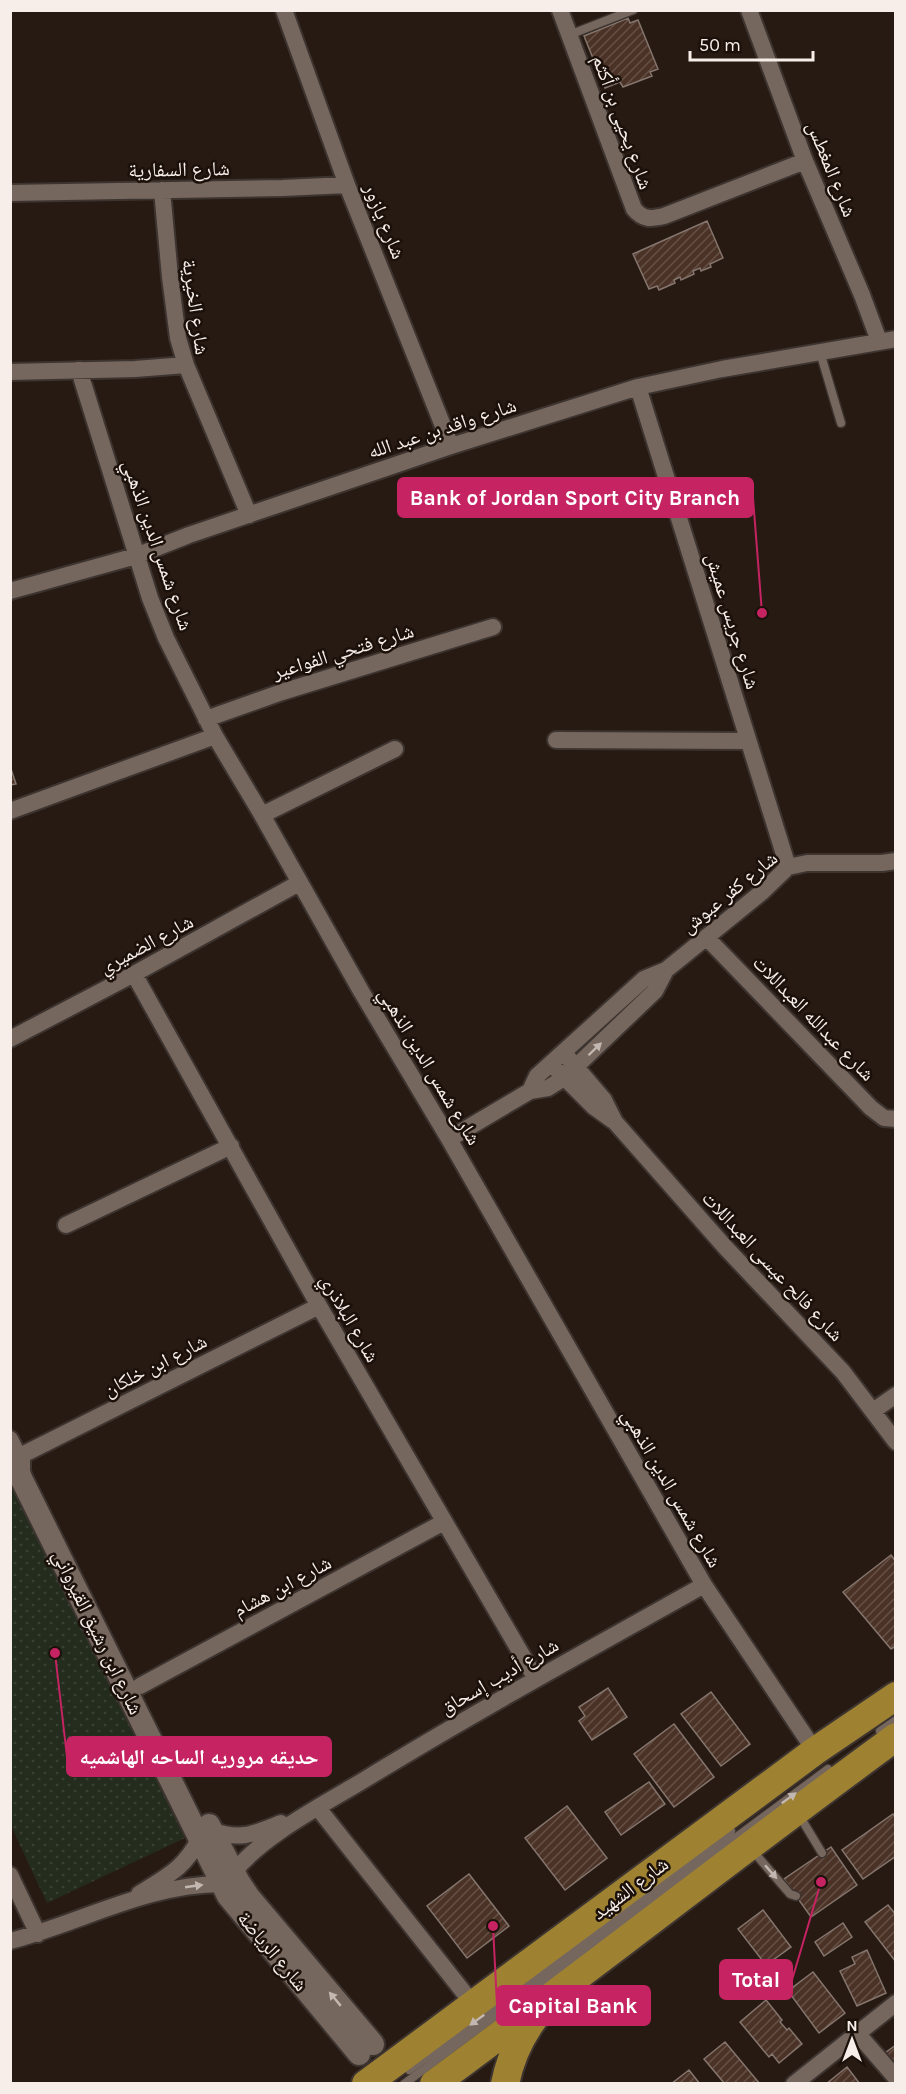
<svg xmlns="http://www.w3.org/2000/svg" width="906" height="2094" viewBox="0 0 906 2094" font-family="Karla,'Noto Naskh Arabic',sans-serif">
<defs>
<pattern id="park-dots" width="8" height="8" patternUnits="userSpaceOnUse" patternTransform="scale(1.5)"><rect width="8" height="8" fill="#242c1e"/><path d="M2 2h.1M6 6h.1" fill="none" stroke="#3a4134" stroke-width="1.8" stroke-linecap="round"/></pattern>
<pattern id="building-hatch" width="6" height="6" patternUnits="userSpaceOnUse" patternTransform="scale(1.5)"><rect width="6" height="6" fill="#4b3226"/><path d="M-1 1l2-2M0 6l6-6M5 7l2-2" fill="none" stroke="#665046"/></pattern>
</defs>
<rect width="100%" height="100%" fill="#261a13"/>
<path fill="url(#park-dots)" d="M10,1480L187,1837L47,1903L11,1826Z"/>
<path fill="url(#building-hatch)" stroke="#84756d" stroke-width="1.5" d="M628,18L630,23L638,20L658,69L650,72L652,76L623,87L620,82L605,88L584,36Z
M707,221L723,258L710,264L711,267L701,271L700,268L693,271L694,274L681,280L680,277L674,280L675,283L659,290L657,286L649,289L633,254Z
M10,766L16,784L10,785Z
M891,1555L896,1562V1646L891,1649L843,1592Z
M608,1688L627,1717L592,1740L579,1721L585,1716L579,1707Z
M711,1692L750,1744L721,1766L681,1714Z
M674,1724L714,1777L674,1807L634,1754Z
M649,1782L665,1804L621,1835L605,1812Z
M567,1806L607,1858L565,1890L525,1838Z
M893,1814L896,1817V1856L863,1879L842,1850Z
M831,1847L857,1885L811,1917L784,1879Z
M469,1874L509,1926L467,1958L427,1906Z
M888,1905L896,1915V1962L865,1922Z
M763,1910L791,1947L766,1965L738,1929Z
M843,1923L852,1937L824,1956L815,1942Z
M867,1950L886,1993L857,2006L840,1971L855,1964L852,1957Z
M813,1972L845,2013L819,2033L788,1991Z
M766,2000L782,2020L780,2022L787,2030L789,2028L802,2044L779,2063L772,2054L769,2057L740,2022Z
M725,2042L760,2084H725L704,2059Z
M896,2045V2066L885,2053Z
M847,2067L860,2084H826Z
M689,2070L700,2084H671Z"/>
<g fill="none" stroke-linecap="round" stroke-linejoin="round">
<defs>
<path id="lane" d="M569,35L633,10
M820,352L841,423
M880,1731L896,1720
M799,1815L822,1853
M752,1850L790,1894L796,1896
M409,2070L569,1953L731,1831
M404,2084L828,1769"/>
<path id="street" d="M284,10L347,185L451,446
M560,10L634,209C643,220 651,219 664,216L805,161
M749,10L805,161L862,295L879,341
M162,190L170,277L178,338L186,365L249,515
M10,193L283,188L347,185
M79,370L150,598L166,638L215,736L262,815L361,991L449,1139L704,1585L815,1751
M10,372L135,369L186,365
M638,387L788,867
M10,591L136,556L189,535L451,446L638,387L722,369L896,339
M206,719L282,692L493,627
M556,740L748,741
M10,811L215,736
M262,815L395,749
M707,938L871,1108L884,1118L896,1119
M134,974L319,1306L536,1679
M10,1039L134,974L299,883
M564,1053L604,1100L615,1122L725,1247L843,1372L896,1442
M558,1071L594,1107L612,1120
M530,1091L537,1076L644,979L666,970L762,892L788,867L807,863H882L896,861
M449,1139L530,1091L548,1088L564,1078L655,991L666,970
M66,1225L231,1146
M873,1411L896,1395
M10,1439L19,1457
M10,1461L319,1306
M140,1686L444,1522
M318,1808L473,2004
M211,1830C240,1841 254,1834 281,1823
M234,1872C263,1835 323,1805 364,1780C475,1712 590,1649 704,1585
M10,1875L38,1934
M139,1894C167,1876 184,1869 200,1838
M10,1941C80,1923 148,1884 221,1884
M857,2033L896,2078
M794,2084L896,2003"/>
<path id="secondary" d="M19,1457V1472L21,1478L228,1896L359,2054
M209,1825L239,1882L249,1897L373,2044"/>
<path id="highway" d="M366,2084L815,1751L896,1696
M434,2084C589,1970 740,1851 896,1737
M505,2084C510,2059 522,2033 538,2013"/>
</defs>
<use href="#lane" stroke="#3d3430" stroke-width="11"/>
<use href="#street" stroke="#3d3430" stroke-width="20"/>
<use href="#secondary" stroke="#3d3430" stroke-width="26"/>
<use href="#highway" stroke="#3d3430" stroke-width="32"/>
<use href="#lane" stroke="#76675e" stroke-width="8"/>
<use href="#street" stroke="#76675e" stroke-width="16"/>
<use href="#secondary" stroke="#76675e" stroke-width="22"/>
<use href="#highway" stroke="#9e8232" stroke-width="28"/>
</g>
<defs><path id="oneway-solid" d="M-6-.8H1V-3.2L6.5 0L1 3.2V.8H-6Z" transform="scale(1.5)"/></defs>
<g fill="#c3b8b1">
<use href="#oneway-solid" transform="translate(595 1049) rotate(-44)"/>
<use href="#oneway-solid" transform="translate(789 1798) rotate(-36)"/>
<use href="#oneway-solid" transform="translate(771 1872) rotate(49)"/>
<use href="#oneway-solid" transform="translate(194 1886) rotate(-8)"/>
<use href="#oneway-solid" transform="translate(335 1999) rotate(-130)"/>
<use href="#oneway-solid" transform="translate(477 2020) rotate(144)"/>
</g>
<g text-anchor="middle" stroke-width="5" stroke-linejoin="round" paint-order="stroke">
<g font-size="20" fill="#f7eee9" stroke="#1c110a">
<text transform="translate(623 122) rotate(70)" y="7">شارع يحيى بن أكثم</text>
<text transform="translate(179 169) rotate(-1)" y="7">شارع السفارية</text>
<text transform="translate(832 169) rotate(68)" y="7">شارع المغطس</text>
<text transform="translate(385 221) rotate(68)" y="7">شارع يازور</text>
<text transform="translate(196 307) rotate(82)" y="7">شارع الخيرية</text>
<text transform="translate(442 428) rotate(-18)" y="7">شارع واقد بن عبد الله</text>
<text transform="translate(158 545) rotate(71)" y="7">شارع شمس الدين الذهبي</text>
<text transform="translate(733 621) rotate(73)" y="7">شارع جريس عميش</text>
<text transform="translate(343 651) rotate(-17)" y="7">شارع فتحي الفواعير</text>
<text transform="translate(729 892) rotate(-39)" y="7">شارع كفر عبوش</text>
<text transform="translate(146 944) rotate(-28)" y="7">شارع الضميري</text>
<text transform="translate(814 1018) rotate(46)" y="7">شارع عبدالله العبداللات</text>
<text transform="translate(430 1066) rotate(59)" y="7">شارع شمس الدين الذهبي</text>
<text transform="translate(773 1266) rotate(47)" y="7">شارع فالح عيسى العبداللات</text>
<text transform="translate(350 1318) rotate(60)" y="7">شارع البلاذري</text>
<text transform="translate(155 1365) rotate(-27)" y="7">شارع ابن خلكان</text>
<text transform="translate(672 1488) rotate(60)" y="7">شارع شمس الدين الذهبي</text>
<text transform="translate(282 1586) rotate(-28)" y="7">شارع ابن هشام</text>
<text transform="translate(98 1632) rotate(64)" y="7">شارع ابن رشيق القيرواني</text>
<text transform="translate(499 1676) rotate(-30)" y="7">شارع أديب إسحاق</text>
<text transform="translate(630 1888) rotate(-37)" y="7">شارع الشهيد</text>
<text transform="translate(273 1951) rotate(50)" y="7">شارع الرياضة</text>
</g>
</g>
<path fill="none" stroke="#c52362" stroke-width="2" d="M762 613L753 498M55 1653L67 1757M821 1882L792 1980M493 1926L497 2005"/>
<g fill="#c52362" stroke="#1c110a" stroke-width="2">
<circle cx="762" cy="613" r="6"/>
<circle cx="55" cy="1653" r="6"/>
<circle cx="821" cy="1882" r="6"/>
<circle cx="493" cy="1926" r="6"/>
</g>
<g fill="#c52362" stroke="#c52362" stroke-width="2">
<rect x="398" y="478" width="355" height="39" rx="6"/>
<rect x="67" y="1737" width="264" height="39" rx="6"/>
<rect x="720" y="1960" width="72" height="39" rx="6"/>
<rect x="497" y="1986" width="153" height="39" rx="6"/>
</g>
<g font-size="21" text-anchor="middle" font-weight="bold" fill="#fff">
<text x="575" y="505">Bank of Jordan Sport City Branch</text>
<text x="199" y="1764">حديقه مروريه الساحه الهاشميه</text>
<text x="756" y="1987">Total</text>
<text x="573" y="2013">Capital Bank</text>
</g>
<rect width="906" height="2094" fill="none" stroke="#f7eee9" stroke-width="24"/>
<g transform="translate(852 2040)" stroke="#1c110a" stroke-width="4.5" paint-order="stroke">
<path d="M0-4.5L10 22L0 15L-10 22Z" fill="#f7eee9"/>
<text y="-9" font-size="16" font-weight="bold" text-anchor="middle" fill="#f7eee9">N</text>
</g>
<path d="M690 51v9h123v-9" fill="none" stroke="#f7eee9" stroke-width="3"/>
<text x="699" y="51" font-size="18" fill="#f7eee9" stroke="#1c110a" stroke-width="4.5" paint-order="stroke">50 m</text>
</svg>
